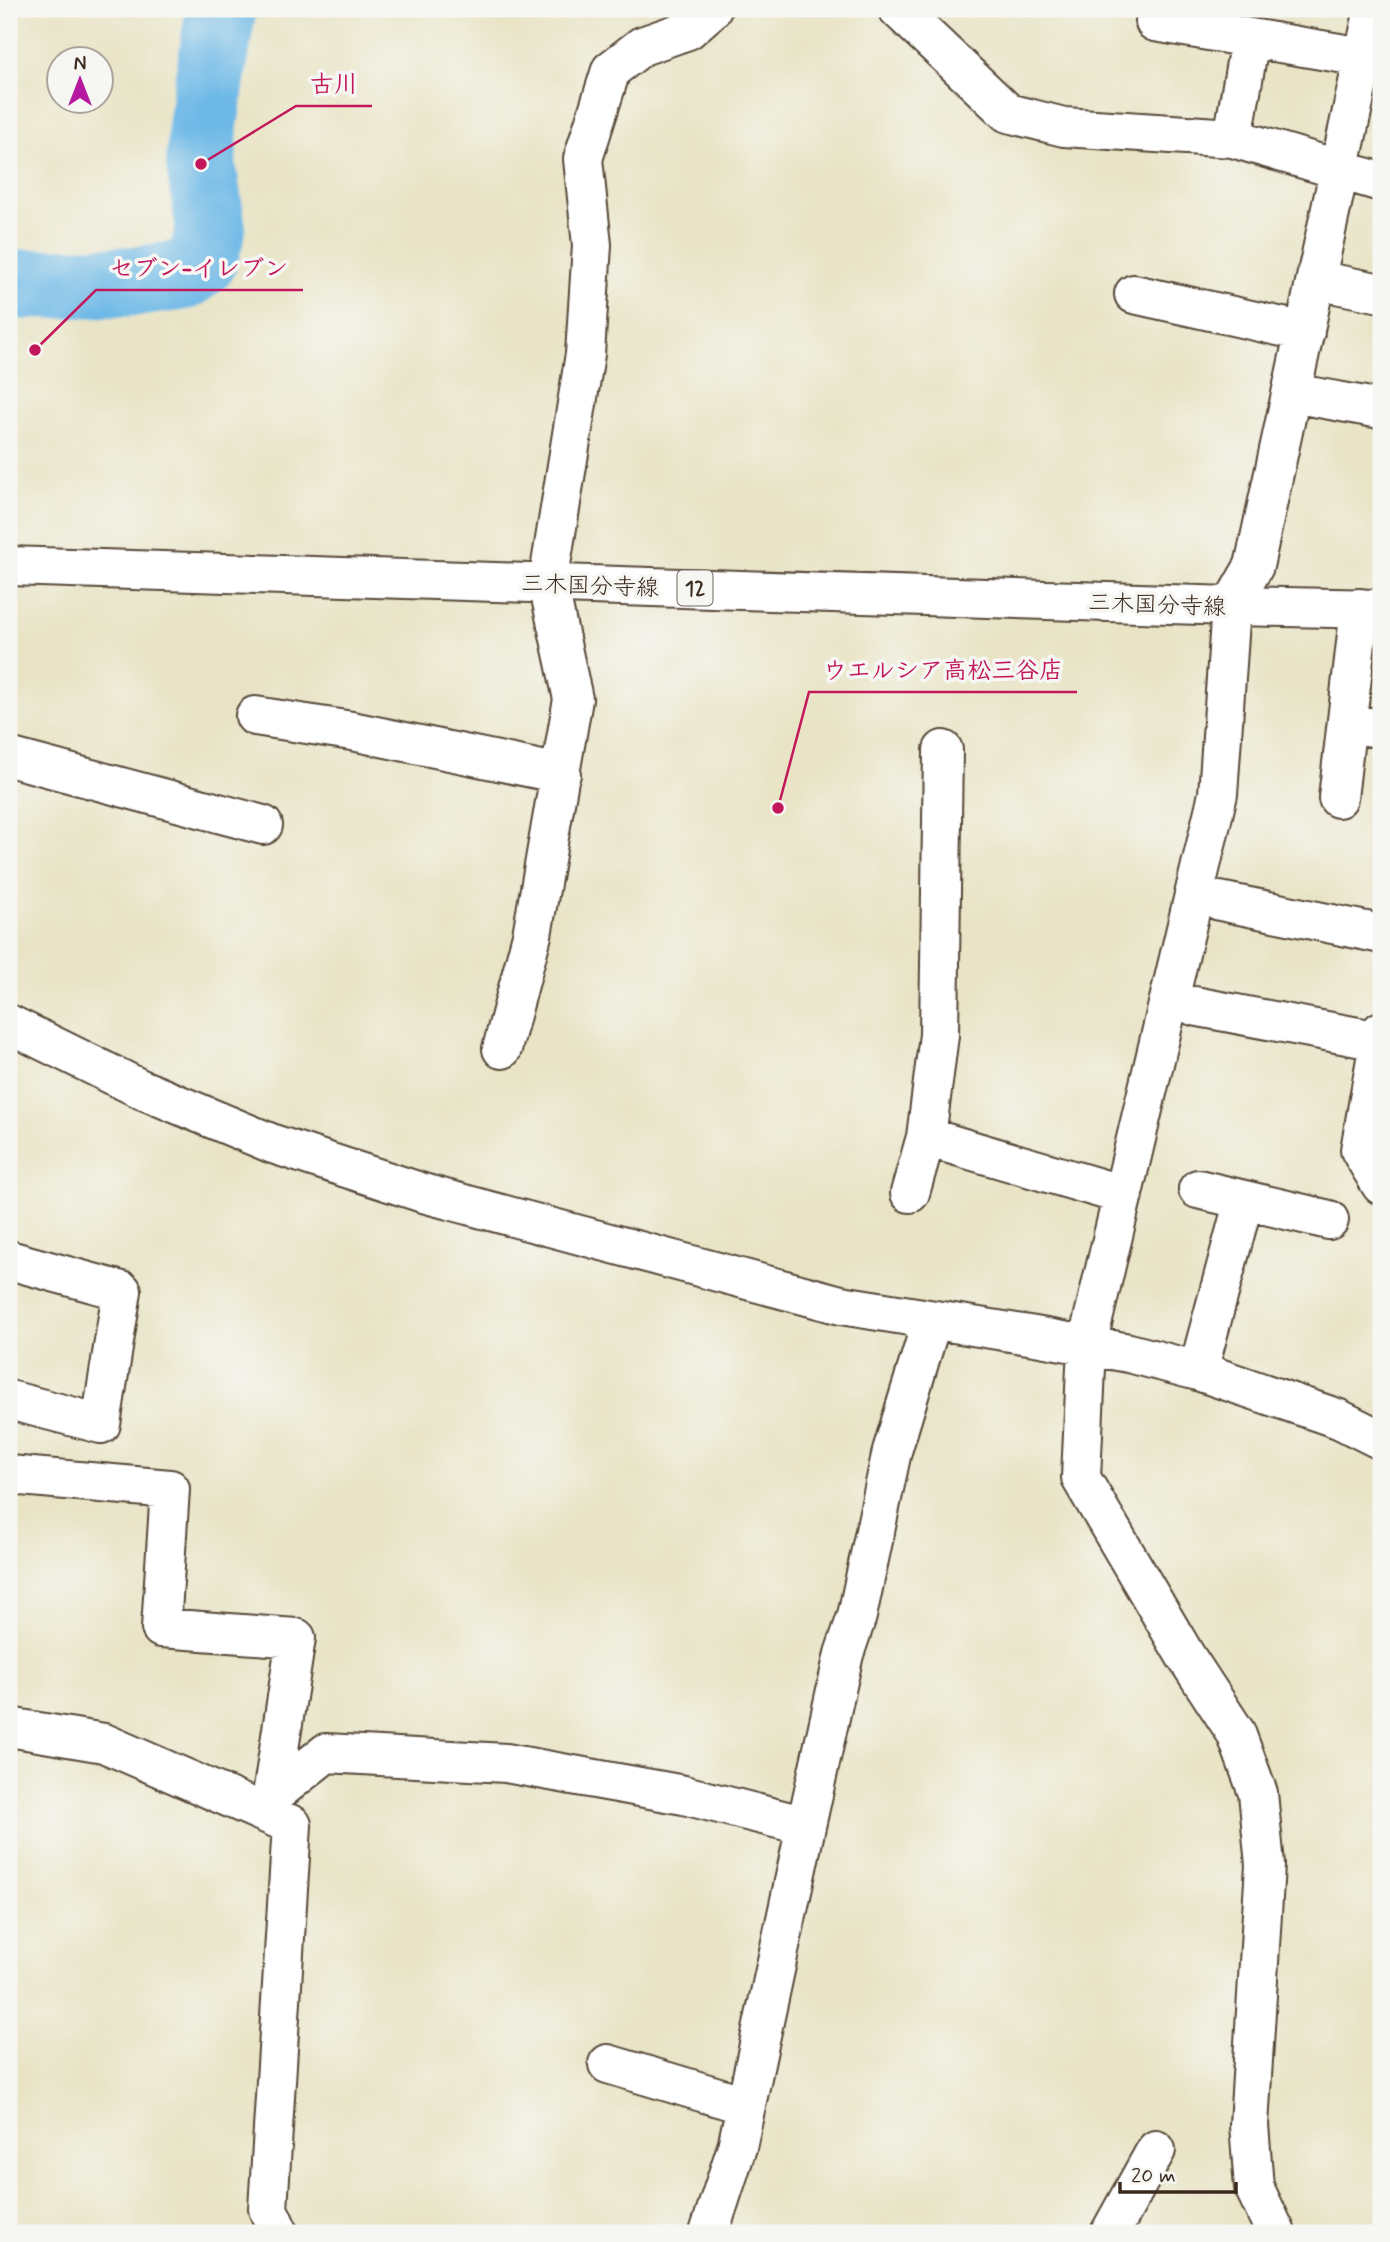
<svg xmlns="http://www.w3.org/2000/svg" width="1390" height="2242" viewBox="0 0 1390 2242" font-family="Mynerve,'Klee One',sans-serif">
<rect width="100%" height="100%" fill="#f6f6f2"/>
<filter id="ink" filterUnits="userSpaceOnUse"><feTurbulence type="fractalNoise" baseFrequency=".0143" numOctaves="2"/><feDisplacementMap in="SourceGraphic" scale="14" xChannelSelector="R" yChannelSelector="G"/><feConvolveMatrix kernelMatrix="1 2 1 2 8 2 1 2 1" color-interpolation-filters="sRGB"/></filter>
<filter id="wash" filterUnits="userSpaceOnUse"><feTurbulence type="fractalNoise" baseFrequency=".00686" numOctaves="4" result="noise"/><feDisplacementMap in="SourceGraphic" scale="28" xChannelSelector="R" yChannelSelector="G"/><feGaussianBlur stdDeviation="1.57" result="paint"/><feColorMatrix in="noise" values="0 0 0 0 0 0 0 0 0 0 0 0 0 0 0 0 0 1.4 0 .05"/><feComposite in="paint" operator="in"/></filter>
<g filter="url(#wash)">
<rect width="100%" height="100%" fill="#e9e4c6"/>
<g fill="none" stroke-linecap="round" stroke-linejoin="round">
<path stroke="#6eb9e7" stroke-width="70" d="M9,285L141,281L184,275L202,261L211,229L201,164L203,124L221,9"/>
</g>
</g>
<g filter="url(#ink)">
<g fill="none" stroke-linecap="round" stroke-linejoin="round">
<defs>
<path id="minor" d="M898,9L1008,113L1064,127L1233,138L1381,182
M1155,22L1363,57
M1233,138L1250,39
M1316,280L1381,293
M1134,294L1305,332
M1292,393L1381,409
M255,716L352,731L561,774
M1347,724L1381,728
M9,757L263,825
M1338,798L1360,608
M1220,901L1381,934
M1194,1006L1379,1041
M9,1024L141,1089L273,1144L423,1193L841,1305L1035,1336L1129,1353L1198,1371L1339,1419L1381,1440
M1381,1031L1360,1150L1381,1185
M502,1049L532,935L573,699L548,583L585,354L592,245L583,159L611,70L642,46L688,30L712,9
M926,1137L1123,1195
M1198,1189L1329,1220
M910,1193L926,1137L939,1035L943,750
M9,1260L122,1291L101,1424L9,1400
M1198,1371L1244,1200
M9,1475L170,1489L161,1628L296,1638L269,1815
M9,1727L104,1743L292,1825L268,2209L279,2233
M272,1796L326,1753L506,1763L684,1795L806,1826
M608,2064L745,2105
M709,2233L737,2147L806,1826L844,1654L857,1616L892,1451L932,1320
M1110,2233L1156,2150
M1276,2233L1254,2187L1249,2125L1265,1865L1258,1793L1236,1733L1185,1655L1081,1478L1087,1345L1218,794L1231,606L1254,566L1374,9"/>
<path id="major" d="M9,566L1231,606L1381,609"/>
</defs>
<use href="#minor" stroke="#554637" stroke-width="42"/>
<use href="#major" stroke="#554637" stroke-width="42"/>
<use href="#minor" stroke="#fff" stroke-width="38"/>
<use href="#major" stroke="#fff" stroke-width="38"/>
</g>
</g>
<g text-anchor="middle" stroke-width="7" stroke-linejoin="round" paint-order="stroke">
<rect fill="#f6f6f2" stroke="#73675e" stroke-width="2" x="677.5" y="570.5" width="35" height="35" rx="5"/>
<g font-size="21" font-weight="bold" fill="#3b2a1e">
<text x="695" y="595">12</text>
</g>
<g font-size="23" fill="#3b2a1e" stroke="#f6f6f2">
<text transform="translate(590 585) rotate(2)" y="8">三木国分寺線</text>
<text transform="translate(1157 604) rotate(2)" y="8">三木国分寺線</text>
</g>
</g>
<path fill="none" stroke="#c2185b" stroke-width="2.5" d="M201 164L296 106H372M35 350L96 290H303M778 808L809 692H1077"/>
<g fill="#c2185b" stroke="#f6f6f2" stroke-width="2.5">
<circle cx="201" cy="164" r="7"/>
<circle cx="35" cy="350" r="7"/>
<circle cx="778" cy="808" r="7"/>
</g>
<g font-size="24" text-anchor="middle" font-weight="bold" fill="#c2185b" stroke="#f6f6f2" stroke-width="7" stroke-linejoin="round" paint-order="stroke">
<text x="334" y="92">古川</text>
<text x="199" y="276">セブン-イレブン</text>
<text x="943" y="678">ウエルシア高松三谷店</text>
</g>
<rect width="1390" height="2242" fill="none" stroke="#f6f6f2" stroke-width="35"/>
<g transform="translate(80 80)"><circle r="33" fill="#f6f6f2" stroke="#aba49d" stroke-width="2"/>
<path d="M0-5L12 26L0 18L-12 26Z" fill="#b5179e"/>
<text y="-10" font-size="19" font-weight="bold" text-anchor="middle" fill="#3b2a1e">N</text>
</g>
<path d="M1120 2182v10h116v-10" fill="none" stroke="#3b2a1e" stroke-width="3.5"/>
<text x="1131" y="2182" font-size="21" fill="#3b2a1e" stroke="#f6f6f2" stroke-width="5" paint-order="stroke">20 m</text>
</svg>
